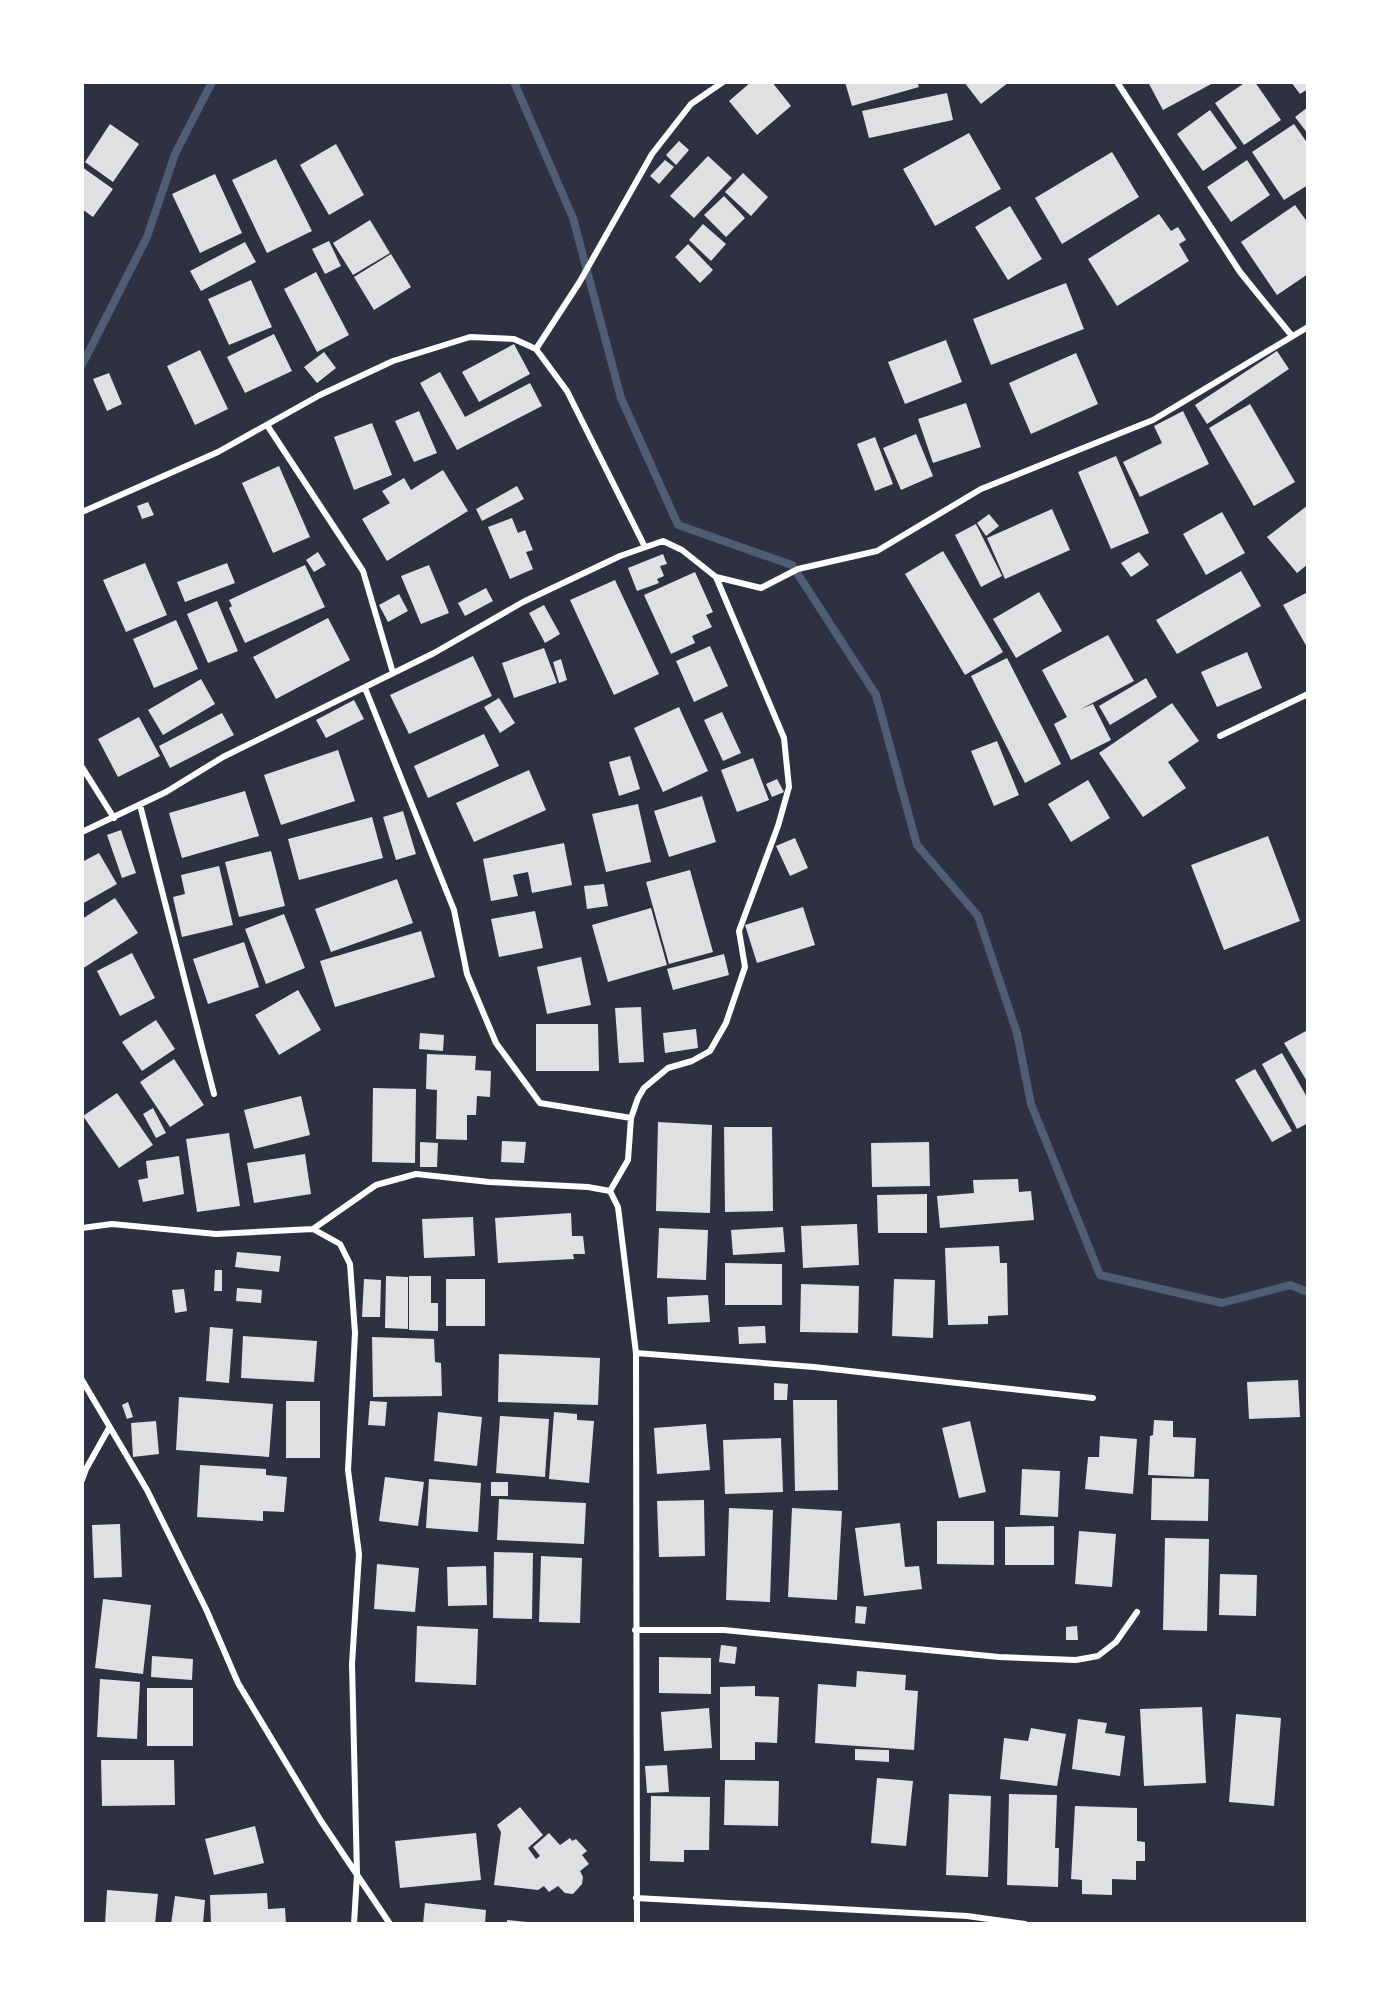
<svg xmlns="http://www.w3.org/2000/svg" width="1390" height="2006" viewBox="0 0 1390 2006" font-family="Karla,sans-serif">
<rect width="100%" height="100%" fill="#2d3142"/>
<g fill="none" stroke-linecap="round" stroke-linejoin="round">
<path stroke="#4f5d75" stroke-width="8" d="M514,82L573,218L621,398L678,525L792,565L876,695L917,845L978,916L1017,1033L1031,1104L1100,1275L1222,1303L1290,1285L1308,1292
M82,365L147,237L175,154L212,82"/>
</g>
<path fill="#e0e0e3" d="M751,82H772L791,106L757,135L729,101Z
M845,82H917L919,87L852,106Z
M964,82H1009L981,104Z
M1148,82H1215L1163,110Z
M1246,82H1255L1281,120L1244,145L1215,103Z
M1291,82H1308V89L1300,94Z
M947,93L953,120L869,138L862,111Z
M1308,107V134L1295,117Z
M1210,110L1237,148L1203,171L1177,134Z
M110,124L139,144L113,182L85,162Z
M1294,124L1308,144V185L1284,200L1252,152Z
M969,133L1001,189L935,226L903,169Z
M679,141L689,150L676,165L666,155Z
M336,144L364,195L329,215L300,165Z
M1112,152L1139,197L1062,244L1035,198Z
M708,156L732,178L694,218L670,196Z
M276,159L312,231L267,253L232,180Z
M665,160L674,167L659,184L650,176Z
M1247,160L1270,195L1231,222L1207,187Z
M82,167L113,189L93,217L82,209Z
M743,173L768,197L751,216L725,192Z
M215,174L242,233L200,253L172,194Z
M724,196L745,218L726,237L704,215Z
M1295,205L1308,223V274L1277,295L1241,242Z
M1010,206L1042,259L1008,280L975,227Z
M1159,214L1171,231L1178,227L1186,240L1179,244L1189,261L1117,306L1088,259Z
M370,220L390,253L353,275L333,243Z
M703,224L726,244L711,261L689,240Z
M329,241L341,266L325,274L312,249Z
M245,242L256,262L201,291L190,271Z
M688,244L713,270L700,283L675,257Z
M391,254L411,287L374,310L354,277Z
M316,272L349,335L317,352L284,289Z
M251,280L272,327L229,345L208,299Z
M1066,283L1084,329L991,365L973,319Z
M274,334L292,371L245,393L227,357Z
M946,340L962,382L905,404L888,362Z
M514,344L530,374L479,402L462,372Z
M200,350L228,409L195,425L167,366Z
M1277,351L1289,369L1207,424L1195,405Z
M324,352L336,368L317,383L304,367Z
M1076,353L1098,404L1031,434L1009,383Z
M440,372L465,417L530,383L542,406L457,450L420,383Z
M109,373L122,404L107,411L93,379Z
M966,403L981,447L933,463L918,419Z
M1250,404L1295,482L1254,506L1209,428Z
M419,411L437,453L414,462L395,421Z
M1183,411L1209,464L1140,497L1123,462L1162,443L1154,426Z
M372,423L392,475L354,490L334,437Z
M916,434L933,476L901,490L883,448Z
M875,437L893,484L875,491L857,444Z
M1116,456L1149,533L1111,549L1078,472Z
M279,466L310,537L273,553L242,483Z
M443,470L468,511L387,561L362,519L390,503L382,491L404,478L411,490Z
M517,486L524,499L482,521L476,509Z
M148,502L154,515L142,519L137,506Z
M1308,505V564L1297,573L1267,537Z
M1052,509L1070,550L1005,579L987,538Z
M1222,512L1245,553L1206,575L1183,534Z
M989,514L999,526L986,536L977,523Z
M512,518L518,533L525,530L533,550L526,552L533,569L510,579L488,527Z
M976,524L1002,576L981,587L955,535Z
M943,551L1003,652L965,675L905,574Z
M318,552L326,565L314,572L306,560Z
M1139,552L1149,565L1131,577L1121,563Z
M663,554L667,564L660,566L664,576L657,579L659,583L637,591L628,568Z
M145,563L167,615L126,632L103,580Z
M227,563L235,583L185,602L177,582Z
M305,565L325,607L245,643L229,608L232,606L229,600Z
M429,565L449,613L421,624L401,576Z
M1241,571L1261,606L1177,654L1156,620Z
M695,572L713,612L706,615L712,627L692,636L695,643L671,654L644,595Z
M615,580L659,674L614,695L570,600Z
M486,588L493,601L465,616L458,603Z
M1039,592L1062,631L1016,658L993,619Z
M1308,592V649L1283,605Z
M399,594L408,611L388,622L379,605Z
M217,601L238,651L208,663L187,614Z
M544,605L560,634L545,643L529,613Z
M328,618L350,660L276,699L253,657Z
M176,620L198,669L154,688L133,639Z
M1108,635L1134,681L1081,709L1093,704L1111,740L1071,760L1054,724L1067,717L1042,670Z
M710,646L728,686L694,702L676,661Z
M544,648L557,683L514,698L502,663Z
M1247,652L1262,688L1217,707L1201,672Z
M473,656L492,696L409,734L390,695Z
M1007,658L1061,764L1025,783L971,676Z
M561,659L567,680L559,683L553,662Z
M1146,678L1157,697L1110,725L1099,706Z
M201,679L215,704L163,735L148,710Z
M499,698L515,723L500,733L484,707Z
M354,700L364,719L326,738L316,720Z
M1172,703L1199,741L1168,762L1186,788L1143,817L1099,753Z
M679,707L708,771L663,792L634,728Z
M722,712L741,753L723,761L704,720Z
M222,713L234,735L170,768L159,746Z
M139,717L160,756L118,777L98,739Z
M484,734L499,766L428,798L414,766Z
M997,741L1019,795L994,806L971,751Z
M338,750L355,801L281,825L264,775Z
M630,756L640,789L619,796L609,762Z
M753,758L769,800L737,812L721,770Z
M529,770L546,810L474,842L456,803Z
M777,779L784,792L772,797L766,784Z
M1088,780L1110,818L1071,842L1048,804Z
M245,791L259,836L182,858L169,813Z
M702,796L716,842L669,857L654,811Z
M638,804L651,862L606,872L592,814Z
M403,811L416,854L396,860L383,817Z
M372,817L383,858L299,880L288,839Z
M121,830L136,873L122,878L107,835Z
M1268,836L1300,921L1224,950L1191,865Z
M795,838L808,868L790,876L776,846Z
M564,843L572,885L532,893L528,872L513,875L518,896L491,901L483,859Z
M271,851L285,906L239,917L225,862Z
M99,853L117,884L82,904V862Z
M219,866L233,925L182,937L173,897L185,894L181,875Z
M690,870L713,952L669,964L646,882Z
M397,879L413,923L331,952L315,909Z
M604,884L608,906L587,909L584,886Z
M115,898L138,933L82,969V919Z
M803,907L815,945L757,963L745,925Z
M651,908L667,965L608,982L592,925Z
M535,911L543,948L499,957L491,919Z
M284,914L305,968L266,984L245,929Z
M421,931L435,977L335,1007L320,961Z
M244,942L259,987L208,1004L193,959Z
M132,953L155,998L120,1016L97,971Z
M724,954L729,975L673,990L667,969Z
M581,957L591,1005L547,1014L537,967Z
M298,990L321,1030L279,1055L255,1015Z
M641,1007L644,1062L619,1063L615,1008Z
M156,1020L175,1049L142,1071L122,1042Z
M536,1024H598L599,1071H536Z
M696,1029L698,1048L665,1053L663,1033Z
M1306,1031L1308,1033V1083L1284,1043Z
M420,1033L444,1035L443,1051L419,1049Z
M1282,1053L1308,1099V1123L1297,1129L1262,1064Z
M427,1054L476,1056L475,1070L491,1071L490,1097L477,1096L476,1115H467V1140L436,1139L437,1090L426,1089Z
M174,1059L204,1105L170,1127L140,1082Z
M1255,1069L1292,1131L1272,1142L1235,1080Z
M373,1088L416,1089L415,1163L372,1162Z
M117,1093L153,1145L119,1168L83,1116Z
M301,1096L310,1135L254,1149L244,1110Z
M153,1108L166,1133L156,1138L143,1114Z
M658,1122L712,1125L710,1213L656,1211Z
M724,1127H772L773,1211L725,1212Z
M229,1133L240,1206L197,1212L186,1139Z
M502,1141L526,1142L524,1163L501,1162Z
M420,1142L438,1143L437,1167H420Z
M929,1142L930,1186L872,1187L871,1143Z
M305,1154L311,1194L254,1203L247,1163Z
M179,1156L184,1194L143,1202L138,1180L148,1178L146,1161Z
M1018,1179L1019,1192L1031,1191L1034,1220L940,1228L937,1196L974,1193L973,1180Z
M927,1194V1233H878L877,1195Z
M571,1213L572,1236H583L585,1254H573L574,1259L498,1263L495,1218Z
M473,1217L475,1256L424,1258L422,1219Z
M857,1224L859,1265L803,1268L801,1226Z
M783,1227L785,1252L733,1255L731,1230Z
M659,1228L708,1230L706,1280L657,1278Z
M999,1246L1000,1263H1007L1008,1315L988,1316V1324L948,1325L945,1248Z
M237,1252L281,1256L279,1272L235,1267Z
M725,1263L782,1264V1305H725Z
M215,1270H222V1291H214Z
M386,1276L408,1277V1329L385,1328Z
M409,1276H431V1303H438V1331L409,1330Z
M364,1279L381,1280L380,1317H362Z
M446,1279H485V1326H446Z
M894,1279L935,1280L933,1338L892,1336Z
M801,1284L859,1286L858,1333L800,1332Z
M237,1288L262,1290L261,1303L236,1301Z
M184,1289L187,1311L175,1313L172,1290Z
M708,1295L710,1322L668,1324L667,1297Z
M765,1326L766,1343L739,1344L738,1327Z
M210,1327L233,1329L229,1383L206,1381Z
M243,1336L317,1341L314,1382L241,1378Z
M372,1337L434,1339L435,1362L441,1363L442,1396L373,1397Z
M499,1354L600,1358L598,1405L498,1402Z
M1298,1380L1300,1417L1249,1419L1247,1382Z
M774,1383L788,1384L787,1400H774Z
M179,1397L273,1404L269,1457L176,1450Z
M793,1400H837L838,1490L795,1491Z
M286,1401H320V1458H286Z
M370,1401L387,1402L385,1426L368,1425Z
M128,1402L133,1417L127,1419L122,1405Z
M438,1412L482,1417L477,1466L434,1461Z
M554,1412L577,1414V1420L594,1421L589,1483L549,1479Z
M500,1416L549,1419L545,1477L496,1473Z
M1154,1420L1173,1421V1437L1196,1438L1194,1477L1148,1475L1150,1436L1153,1435Z
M156,1421L159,1454L133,1457L131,1423Z
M970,1421L986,1492L959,1498L942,1428Z
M706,1424L710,1470L657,1474L654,1428Z
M1100,1436L1137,1439L1133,1494L1085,1489L1088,1457H1099Z
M781,1438L783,1492L725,1494L723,1440Z
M200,1465L266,1469V1475L287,1477L284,1512L263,1511V1521L197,1517Z
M1022,1469L1060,1471L1058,1517L1020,1515Z
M385,1477L424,1482L418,1526L379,1521Z
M1152,1478L1209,1479L1208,1521L1151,1520Z
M429,1479L481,1483L478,1532L426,1528Z
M491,1482H508V1496H491Z
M499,1499L586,1503L584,1544L497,1540Z
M704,1500L705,1556L659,1557L657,1501Z
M729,1508L773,1510L770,1602L726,1600Z
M792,1508L842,1511L837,1600L788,1597Z
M937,1521H994V1565L937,1564Z
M900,1523L905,1567L919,1566L922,1589L864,1596L855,1528Z
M120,1524L122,1577L94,1578L92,1525Z
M1054,1526V1565H1005V1527Z
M1079,1531L1116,1534L1112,1587L1075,1584Z
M1165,1538L1209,1539L1207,1631L1163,1630Z
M494,1552L533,1553L532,1619L493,1618Z
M541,1556L582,1558L580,1623L539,1622Z
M377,1564L419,1568L415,1612L374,1609Z
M486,1566L487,1605L448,1606L447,1567Z
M1220,1574L1257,1575L1256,1616L1219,1615Z
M103,1599L151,1605L143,1674L95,1668Z
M856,1606L867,1607L865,1624L855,1623Z
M417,1626L478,1629L476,1685L415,1682Z
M1077,1626L1078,1640H1066V1627Z
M721,1645L737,1647L735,1664L719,1662Z
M152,1656L193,1659L192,1680L151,1677Z
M659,1657L711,1658V1694L659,1693Z
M857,1671L906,1675L905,1690L918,1691L914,1750L815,1743L818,1684L856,1687Z
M100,1679L140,1682L137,1739L97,1737Z
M755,1686V1696L779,1697L777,1743L755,1742V1760H720V1687Z
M147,1688H193V1746H147Z
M1202,1707L1206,1783L1144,1786L1140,1709Z
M709,1708L712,1748L664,1751L661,1712Z
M1236,1714L1281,1718L1274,1806L1229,1802Z
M1078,1719L1107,1723L1105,1733L1125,1736L1120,1776L1072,1769Z
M1031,1728L1066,1734L1057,1786L1000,1779L1004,1738L1028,1741Z
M855,1749L889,1750V1762L855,1760Z
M101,1760H174L175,1805L102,1806Z
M667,1765L669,1792L647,1793L645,1766Z
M877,1778L913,1781L906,1846L871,1843Z
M725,1780L779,1781L778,1826L724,1825Z
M949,1794L991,1796L988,1877L946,1875Z
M1009,1794L1057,1795L1055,1848H1059L1058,1887L1007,1885Z
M651,1796L710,1797L709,1850H684V1862L650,1861Z
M1075,1806L1137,1808V1841L1145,1842V1861H1136V1880L1112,1879V1895L1082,1894V1880L1071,1879Z
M520,1807L543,1835L528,1848L536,1859L540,1856L533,1847L549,1833L560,1845L570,1838L572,1841L576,1839L587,1851L582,1855L589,1864L580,1871L583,1877L582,1884L573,1894L565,1893L558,1886L549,1892L544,1886L538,1890L494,1885L501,1832L497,1825Z
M255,1826L264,1863L214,1875L205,1839Z
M476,1833L481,1880L400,1888L395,1841Z
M107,1890L158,1894L155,1924H105Z
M267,1893L268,1909L285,1908L286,1924H211L210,1895Z
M175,1896L205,1900L203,1924H171Z
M425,1903L486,1910L485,1924H423Z
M507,1920L527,1922V1924H507Z"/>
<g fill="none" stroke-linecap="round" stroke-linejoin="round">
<path stroke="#fff" stroke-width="6" d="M1117,82L1240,272L1292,336
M536,349L579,283L652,154L691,104L723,82
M267,425L363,571L393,673
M82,512L218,452L320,395L393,361L470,337L514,339L536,349L567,391L645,547
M365,688L454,910L467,974L496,1043L540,1103L631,1118
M1220,736L1308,694
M82,767L114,818
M140,805L214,1094
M82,832L166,792L223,757L434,653L523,602L620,556L663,541L682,550L716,577L761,588L798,569L877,551L981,489L1153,420L1308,327
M610,1191L618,1207L636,1353L637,1924
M610,1191L628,1160L631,1118L638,1098L644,1088L668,1068L692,1061L710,1051L726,1023L745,967L739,931L778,826L789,787L784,738L716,577
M82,1228L112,1224L216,1234L313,1229L340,1244L350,1264L355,1333L348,1470L359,1554L352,1664L357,1874L354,1924
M313,1229L376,1185L416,1174L489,1182L588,1187L610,1191
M636,1353L814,1367L1093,1398
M82,1380L147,1490L206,1609L238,1683L321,1821L390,1924
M82,1480L86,1469L109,1428
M635,1630H724L999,1657L1076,1660L1098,1656L1116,1642L1137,1612
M636,1898L967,1916L1025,1924"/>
</g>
<rect width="1390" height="2006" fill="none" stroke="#ffffff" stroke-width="168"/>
</svg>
